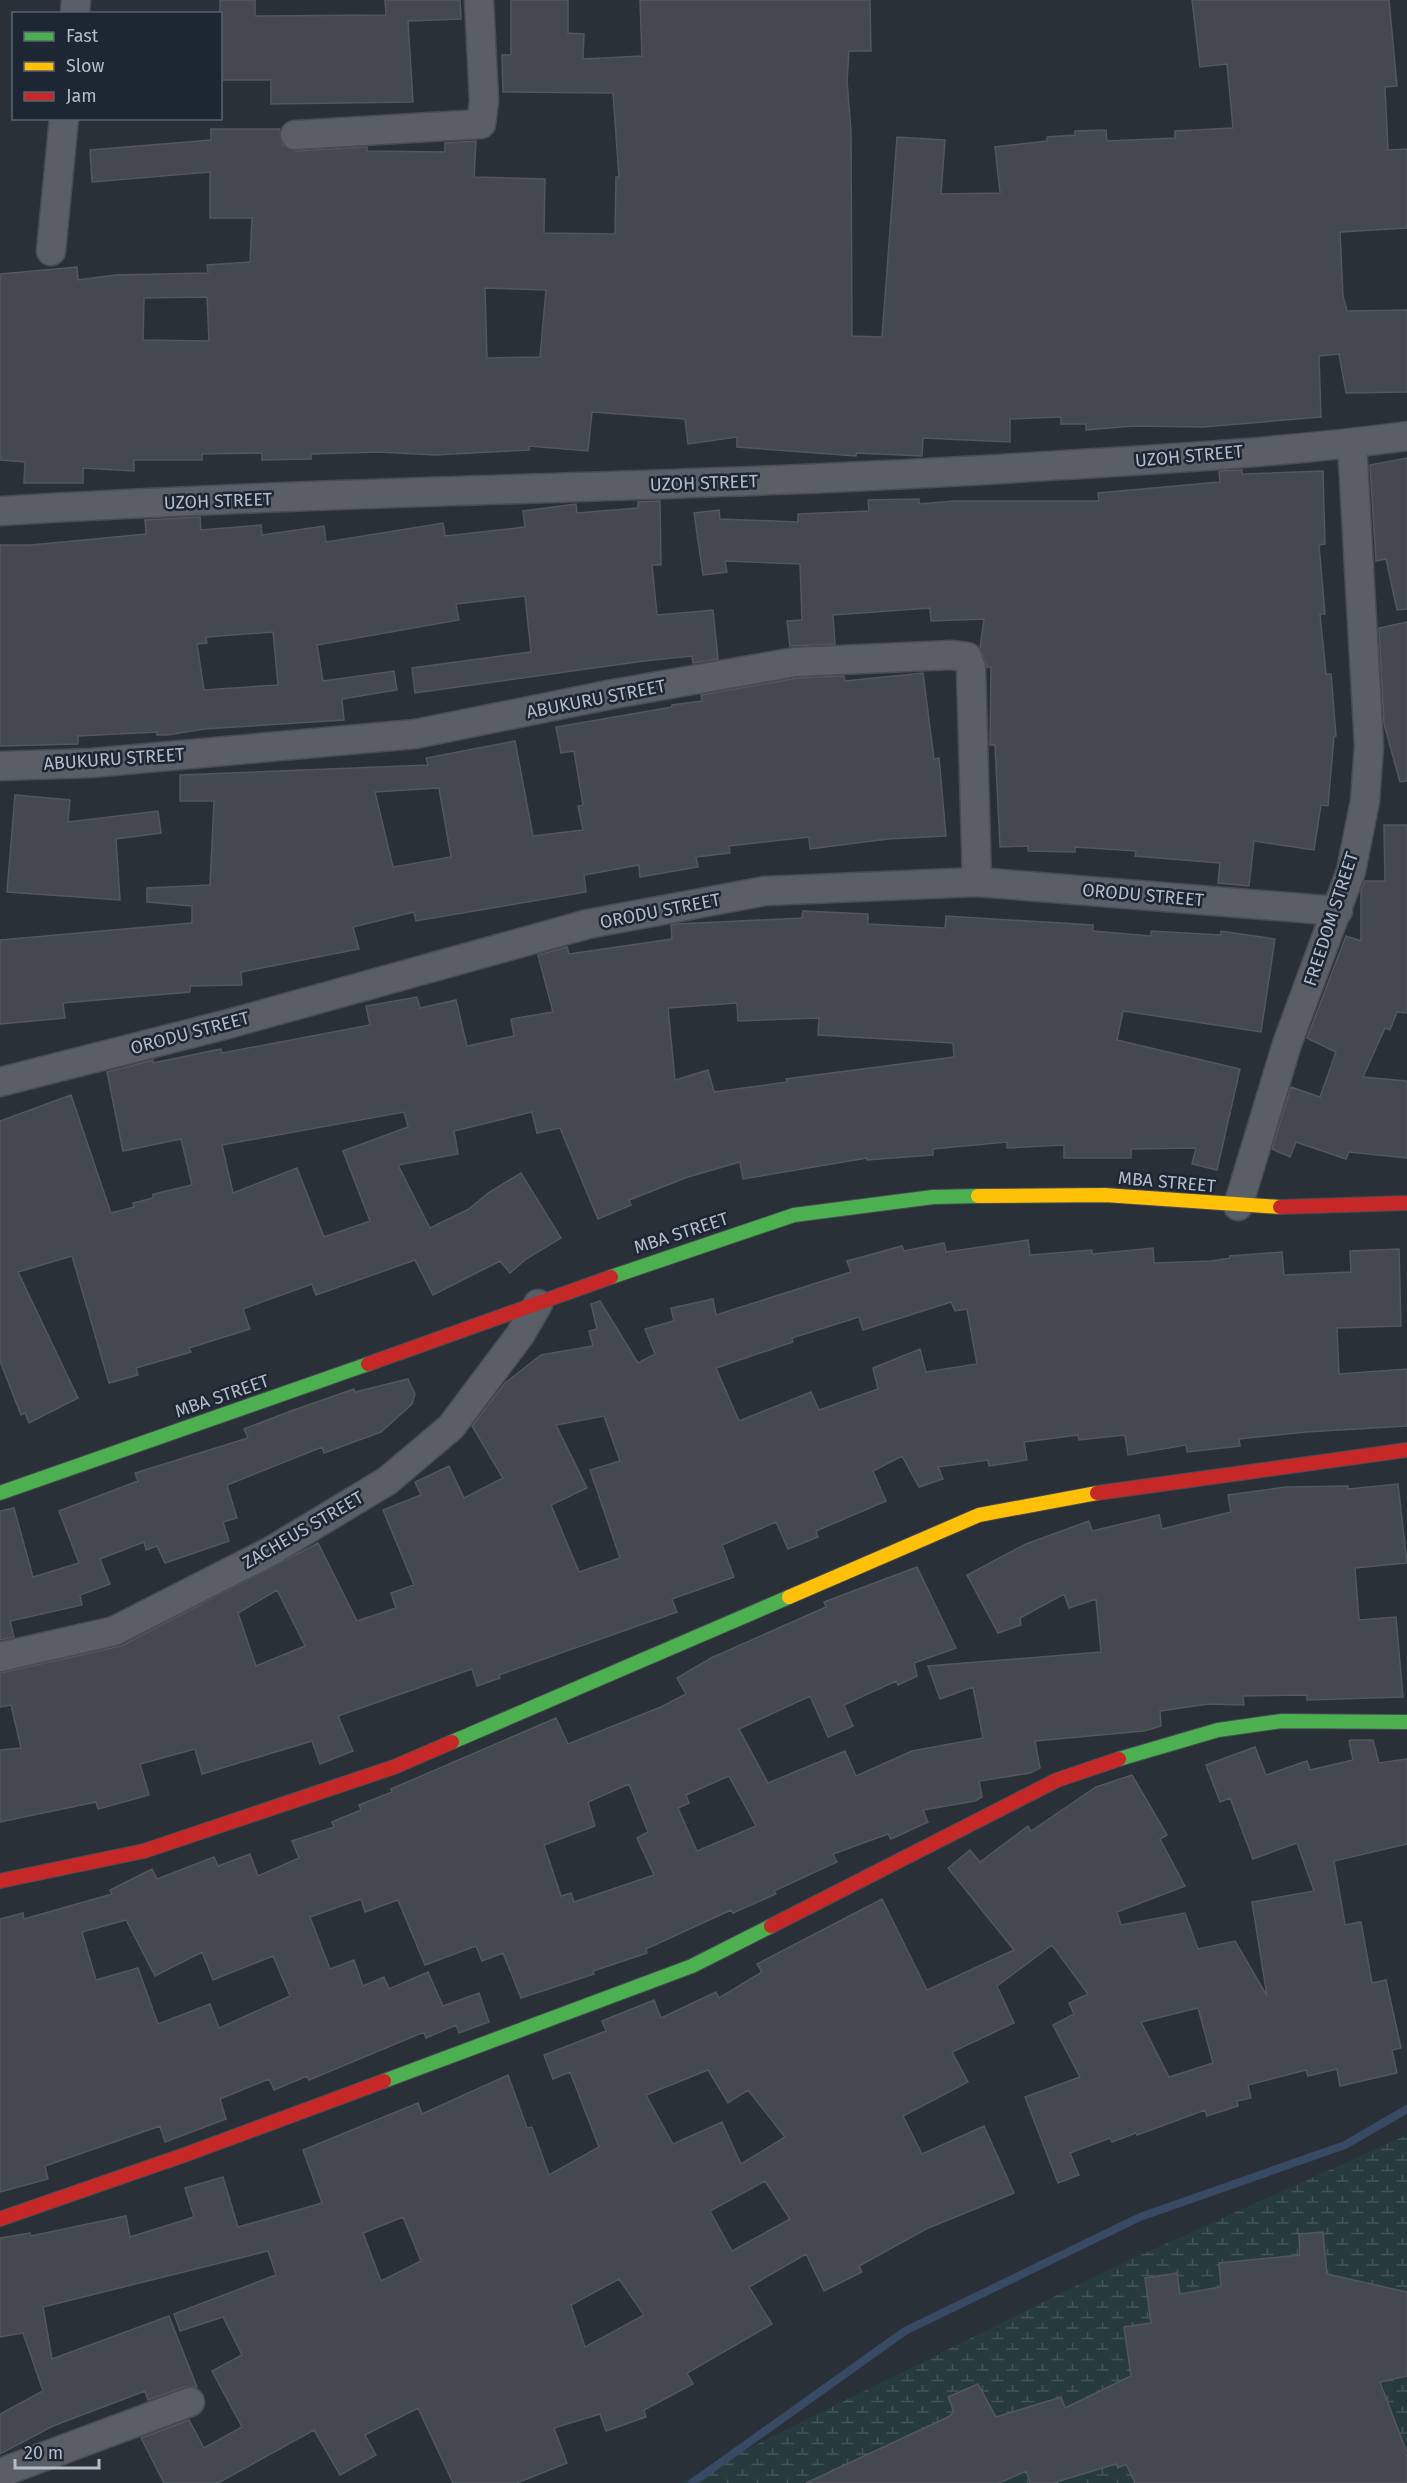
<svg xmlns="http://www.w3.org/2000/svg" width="1407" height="2483" viewBox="0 0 1407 2483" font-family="'Fira Sans',sans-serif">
<defs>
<pattern id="wetland-marsh" width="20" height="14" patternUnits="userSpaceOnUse" patternTransform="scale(1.5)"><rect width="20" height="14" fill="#273a3e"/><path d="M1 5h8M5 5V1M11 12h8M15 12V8" fill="none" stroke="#445559"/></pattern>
</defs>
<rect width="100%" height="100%" fill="#2a3038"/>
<path fill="url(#wetland-marsh)" d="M1407,2135V2483H679L1112,2268Z"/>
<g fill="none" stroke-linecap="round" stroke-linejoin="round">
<path stroke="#384963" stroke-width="8" d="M692,2483L905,2331L1140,2217L1345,2145L1407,2109"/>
</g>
<path fill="#444950" stroke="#52575f" stroke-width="1.5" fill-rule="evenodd" d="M220,0H255V16L386,15L385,0H460L461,19L408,21L413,102L271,104V80H220Z
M511,0H568V33L584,34L583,59L642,56L640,0H870L871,51H849L847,81L851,131L852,336L882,337L897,137L945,140L941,194L1000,193L995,147L1047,141V137L1075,135V131L1106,130L1107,141L1175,138V131L1233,128L1227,64L1200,67L1192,0H1389L1397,86L1385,87L1388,150L1407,149V228L1340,232L1343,296L1347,311L1407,310V392L1346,393L1339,354L1319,356L1321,417L1203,427L1134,426L1086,430V424H1061V417L1010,419V442L923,438L922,456L856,453V456L737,447V437L688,444L685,419L592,412L588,451L529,446V450L435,455L379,452L311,454V459L262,460V453L202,454V460H134V471L83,468V483H24L25,462L0,460V274L77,267L78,280L115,275L208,273L207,265L250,262L252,218H210V172L92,182L90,150L211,140V129H280L282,145L296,151L367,147V151L445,152V143L476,141L474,177L545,179L544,233L615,234L616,177H619L613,93L503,92L502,55H511ZM485,288L546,290L540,357L487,358ZM207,297L209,341L143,340L144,298Z
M1407,458V609L1397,610L1386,559L1376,561L1370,465Z
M1242,470V474L1323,471L1325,544L1319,545L1325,614H1320L1326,674H1331L1336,736H1334L1328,806L1321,805L1314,850L1254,841L1249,886L1218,883L1220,863L1135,856L1136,851L1075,847V852L1028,851V846L1000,847L995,745H990L991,667H987L980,648L984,619L931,621L930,608L833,615L835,644L790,646L787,621L802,620L800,564L725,561L727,572L703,575L694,513L719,510L720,519L798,522V514L869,511L868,500L919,499V504L954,501H1099L1098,493L1220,482L1219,471Z
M660,501L661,565H652L657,615L713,610L718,659L693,663L692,656L644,661L415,693L412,668L531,652L525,596L456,604L459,620L317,645L323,681L394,671L397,690L342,699L344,720L204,729L167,735H157V732L78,736V744L0,746V545H31L146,534L145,520L200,517L201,530L261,525L262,535L324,526L326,542L443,523L445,536L525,527L523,511L576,504L577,513L638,508V502ZM273,632L278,685L204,690L197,644L207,643L206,637Z
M1407,622V781L1400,782L1384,724L1379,628Z
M923,673L934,759L939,758L946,836L888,839L810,849L809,837L729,846L730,853L696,857L698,867L640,877L639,865L584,875L586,892L416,921L414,912L353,927L359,949L241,972L242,985L190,986V992L63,1003L65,1018L0,1024V940L192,923V906L147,902V888L210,885L214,801H180V775L428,765L426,758L515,741L533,836L583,830L578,806L583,805L574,751L561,753L556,727L672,707V705L702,701L701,695L797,678L844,676L845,681ZM439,788L451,857L393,867L375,792Z
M15,795L70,800L68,822L158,811L161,833L116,839L120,900L7,892Z
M1384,825H1407V1013L1397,1012L1390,1030L1385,1028L1363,1077L1407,1081V1158L1349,1152L1346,1159L1296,1142L1290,1157L1272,1149L1291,1087L1320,1097L1336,1052L1307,1038L1346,936L1361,941V891L1365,881H1385Z
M803,911L868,914V924L945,928L946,916L1093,925V931L1151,936V931L1221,935V931L1275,939L1261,1032L1123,1011L1117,1040L1240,1069L1217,1170L1192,1164L1196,1148L1131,1149V1158H1064V1145L1007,1148V1142L933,1149V1155L867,1160V1158L743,1179L740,1162L688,1177L629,1200L631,1205L598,1219L560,1128L537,1133L532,1112L454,1131L458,1154L398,1165L430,1228L469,1209L488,1193L521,1173L561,1238L526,1259L510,1273L500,1261L433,1295L415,1260L316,1295L312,1284L243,1309L250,1329L189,1348L191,1352L136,1368L138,1375L109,1383L72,1256L18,1272L78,1398L29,1423L25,1413L21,1415L0,1361V1121L71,1095L111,1213L134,1207L133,1203L153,1198V1194L192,1185L181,1139L123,1151L107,1072L153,1060V1063L221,1049L222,1053L370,1025L366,1006L417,997L420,1008L456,1000L467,1046L514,1036L511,1019L553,1012L538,955L567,947L569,954L672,939L671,925L678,924L802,918ZM737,1003L738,1021L819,1018L818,1035L953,1043L954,1057L786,1079L787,1082L714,1092L708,1070L675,1080L668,1008ZM404,1112L408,1127L343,1151L370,1221L324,1237L297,1168L233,1193L222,1145Z
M1028,1240L1030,1255L1092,1250V1254L1153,1248L1154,1263L1212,1261L1230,1258V1256L1282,1252L1284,1275L1351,1272L1350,1251L1399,1249L1401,1326L1337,1328L1339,1374L1407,1369V1426L1306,1432L1239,1439L1240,1446L1187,1452L1186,1445L1128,1455L1125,1435L1079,1440L1078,1435L1024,1442L1027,1460L989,1466L988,1460L938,1467L943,1479L919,1487L902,1456L873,1471L886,1501L816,1531L818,1537L788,1549L776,1522L722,1545L734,1577L672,1599L677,1612L499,1675L500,1678L477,1686L472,1669L338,1716L353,1751L320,1764L312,1741L202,1774L195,1749L140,1764L149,1795L98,1809L96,1802L0,1822V1750L21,1748L11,1705L0,1707V1673L121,1646L318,1543L357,1621L396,1608L391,1593L414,1585L383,1510L421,1495L415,1482L449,1466L464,1498L503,1478L472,1426L505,1383L541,1355L593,1346L589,1331L597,1329L591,1304L600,1301L638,1363L655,1354L645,1329L674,1321L671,1308L713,1299L716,1315L851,1272L847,1261L902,1246L904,1251L944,1243L946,1252ZM951,1302L955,1311L967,1309L977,1364L926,1372L920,1349L873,1368L878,1389L819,1410L811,1392L739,1421L716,1368L793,1342L792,1338L859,1317L863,1330ZM604,1416L620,1461L590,1470L620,1558L579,1572L551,1505L587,1488L556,1425ZM277,1590L305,1646L256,1666L238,1613Z
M408,1379L415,1394L412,1404L381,1432L324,1453L322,1447L227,1485L237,1518L223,1522L229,1541L165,1563L157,1546L146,1550L144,1542L100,1559L110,1584L80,1595L82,1605L10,1621L14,1637L0,1640V1511L14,1508L33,1577L79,1563L59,1511L138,1481L135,1473L248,1438L244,1429L291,1411L354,1389L355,1392Z
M1398,1484L1407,1563L1355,1568L1359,1620L1396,1617L1403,1697L1307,1700V1695L1243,1696L1244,1705L1209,1704L1160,1711L1161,1726L1144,1731L1035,1741L1040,1768L1030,1773L979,1781L982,1797L975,1801L923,1810L928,1822L891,1839L888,1834L833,1854L837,1862L774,1891L776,1894L733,1913L731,1910L646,1949L647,1953L593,1971L594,1974L521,1998L503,1953L482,1961L476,1946L425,1965L398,1900L365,1912L361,1899L310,1917L330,1969L354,1960L363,1986L384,1977L389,1989L428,1972L443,2006L479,1993L489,2022L459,2033L456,2025L426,2038L424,2032L309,2080L307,2076L274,2090L269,2079L220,2099L226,2119L165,2142L160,2126L45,2166L48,2179L0,2192V1919L23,1913L24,1919L112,1894L110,1890L152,1869L157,1879L214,1857L218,1866L250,1854L258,1876L299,1858L292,1841L334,1827L332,1822L361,1810L359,1805L392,1792L391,1789L556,1718L568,1744L661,1707L686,1694L677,1678L711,1658L826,1607L824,1602L917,1567L956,1648L914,1663L917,1676L898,1685L896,1681L844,1705L853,1726L828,1737L810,1696L739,1729L768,1783L845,1751L856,1776L912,1751L983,1738L973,1687L940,1699L928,1666L1101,1652L1096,1599L1069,1608L1064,1594L1020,1618L1021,1625L998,1633L967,1575L1026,1544L1089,1521L1092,1531L1159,1515L1162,1529L1231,1512L1228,1495L1286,1487L1348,1486V1489ZM729,1776L756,1826L697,1851L678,1808L689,1803L686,1795ZM629,1784L648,1832L637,1838L654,1875L574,1902L571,1893L561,1896L544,1845L595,1826L588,1802ZM126,1920L155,1976L202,1952L213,1980L273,1956L290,1996L219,2028L210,2004L158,2024L138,1968L96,1980L82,1932Z
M1351,1740H1373L1379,1763L1407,1759V1844L1334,1861L1345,1925L1361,1922L1372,1983L1386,1980L1401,2048L1392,2050L1397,2073L1340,2086L1337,2069L1308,2076L1306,2070L1248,2085L1251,2098L1237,2101L1238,2106L1207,2116L1205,2110L1137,2135L1136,2133L1112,2142L1110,2138L1070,2153L1079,2175L1058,2183L1025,2097L1080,2077L1053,2025L1074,2014L1069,2003L1088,1994L1052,1945L997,1986L1014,2023L952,2052L968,2082L903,2116L922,2154L984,2126L1014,2193L926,2229L859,2266L862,2272L824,2291L806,2254L749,2287L772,2324L687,2373L693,2384L644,2410L646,2417L606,2431L600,2414L554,2428L567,2463L517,2483H453L418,2408L365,2435L376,2455L340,2475L314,2430L218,2483H164L141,2438L189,2420L204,2448L242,2427L212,2371L242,2355L223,2317L180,2331L174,2314L276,2275L268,2251L43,2307L52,2359L169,2316L197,2387H184L148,2400L145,2391L53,2426L0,2454V2414L43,2391L23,2333L0,2337V2238L30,2233L31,2236L126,2216L130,2237L194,2217L185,2188L223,2177L238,2227L322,2203L303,2150L418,2103L422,2114L508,2075L527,2128L532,2127L549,2175L599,2147L570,2072L553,2079L544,2055L606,2031L602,2021L654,2000L661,2018L716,1992L719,1998L762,1972L757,1964L882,1899L927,1990L1014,1950L948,1868L970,1850L980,1862L1028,1826L1031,1831L1096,1787L1132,1775L1167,1835L1160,1839L1185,1886L1117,1912L1121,1925L1185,1913L1198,1949L1235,1941L1267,1996L1252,1902L1314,1891L1297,1843L1253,1859L1230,1798L1220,1802L1206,1765L1255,1747L1266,1775L1307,1761L1310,1770L1353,1760L1349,1741ZM1198,2008L1213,2063L1169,2077L1141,2022ZM708,2070L728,2103L748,2090L785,2137L741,2164L722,2122L673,2144L646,2095ZM765,2181L790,2219L732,2251L710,2211ZM403,2217L421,2261L381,2281L363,2233ZM619,2279L644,2315L585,2347L571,2305Z
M1323,2232L1327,2274L1407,2292V2376L1380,2382L1407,2453V2483H1135L1126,2464L1118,2468L1116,2464L1053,2483H1030L1026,2471L999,2483H806L948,2417L954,2412L948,2397L978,2384L996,2417L1061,2397L1065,2408L1131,2376L1124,2327L1151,2323L1145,2278L1177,2273L1180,2294L1221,2287L1219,2263L1300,2255L1299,2234Z"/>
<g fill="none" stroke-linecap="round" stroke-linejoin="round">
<defs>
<path id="street" d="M75,14L76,0
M295,135L481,124L484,101L479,0
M51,251L64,118
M0,511C349,489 699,489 1047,466C1167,459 1288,452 1407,436
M0,766L91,763L415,734L613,694L795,662L951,655L967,657L971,668L977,882
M0,1082L228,1024L588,924L765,891L977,882L1338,911
M1238,1206L1287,1044L1351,871L1365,801L1369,746L1352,443
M0,1657L114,1631L271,1551L387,1481L451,1427L520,1335L538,1304
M0,2473L190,2402"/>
<path id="fast" d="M611,1277L794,1215L933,1197L978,1196
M0,1493L368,1364
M452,1742L789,1597
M1119,1759L1218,1730L1282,1721L1407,1722
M384,2081L692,1966L771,1926"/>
<path id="slow" d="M978,1196L1105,1195L1280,1207
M789,1597L979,1515L1097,1493"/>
<path id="jam" d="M1280,1207L1407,1203
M368,1364L611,1277
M1097,1493L1407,1450
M0,1881L144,1851L394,1767L452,1742
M771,1926L1057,1780L1119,1759
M0,2219L187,2154L384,2081"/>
</defs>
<use href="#street" stroke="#484c53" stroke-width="31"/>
<use href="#fast" stroke="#484c53" stroke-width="16"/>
<use href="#slow" stroke="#484c53" stroke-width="16"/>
<use href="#jam" stroke="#484c53" stroke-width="16"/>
<use href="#street" stroke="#5a5e66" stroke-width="28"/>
<use href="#fast" stroke="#4caf50" stroke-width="14"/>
<use href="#slow" stroke="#ffc107" stroke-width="14"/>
<use href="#jam" stroke="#c62828" stroke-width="14"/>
</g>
<g text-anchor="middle" stroke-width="5" stroke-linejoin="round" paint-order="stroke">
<g font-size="18" fill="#b4bcc9" stroke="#1d2633">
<text transform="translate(1189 456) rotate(-5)" y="6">UZOH STREET</text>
<text transform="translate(704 483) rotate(-2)" y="6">UZOH STREET</text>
<text transform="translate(218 501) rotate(-2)" y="6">UZOH STREET</text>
<text transform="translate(596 699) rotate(-11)" y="6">ABUKURU STREET</text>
<text transform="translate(114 759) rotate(-4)" y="6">ABUKURU STREET</text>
<text transform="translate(1143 895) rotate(5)" y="6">ORODU STREET</text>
<text transform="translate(660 911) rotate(-11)" y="6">ORODU STREET</text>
<text transform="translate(1331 919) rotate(-72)" y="6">FREEDOM STREET</text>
<text transform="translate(190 1033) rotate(-15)" y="6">ORODU STREET</text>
<text transform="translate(1167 1182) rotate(5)" y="6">MBA STREET</text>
<text transform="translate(681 1233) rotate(-18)" y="6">MBA STREET</text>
<text transform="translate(222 1396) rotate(-19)" y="6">MBA STREET</text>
<text transform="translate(303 1530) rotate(-30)" y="6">ZACHEUS STREET</text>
</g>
</g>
<rect x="12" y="12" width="210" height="108" fill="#1d2633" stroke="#59626f" stroke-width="1.5"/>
<rect x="24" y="32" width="30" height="9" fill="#4caf50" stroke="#59626f" stroke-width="1.5"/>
<text x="66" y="42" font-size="18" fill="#b4bcc9">Fast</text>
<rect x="24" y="62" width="30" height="9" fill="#ffc107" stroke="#59626f" stroke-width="1.5"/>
<text x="66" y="72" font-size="18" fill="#b4bcc9">Slow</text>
<rect x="24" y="92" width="30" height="9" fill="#c62828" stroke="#59626f" stroke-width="1.5"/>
<text x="66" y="102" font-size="18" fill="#b4bcc9">Jam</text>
<path d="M15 2459v9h84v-9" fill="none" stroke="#b4bcc9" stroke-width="3"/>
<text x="24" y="2459" font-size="18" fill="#b4bcc9" stroke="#1d2633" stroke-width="4.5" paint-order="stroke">20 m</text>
</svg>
